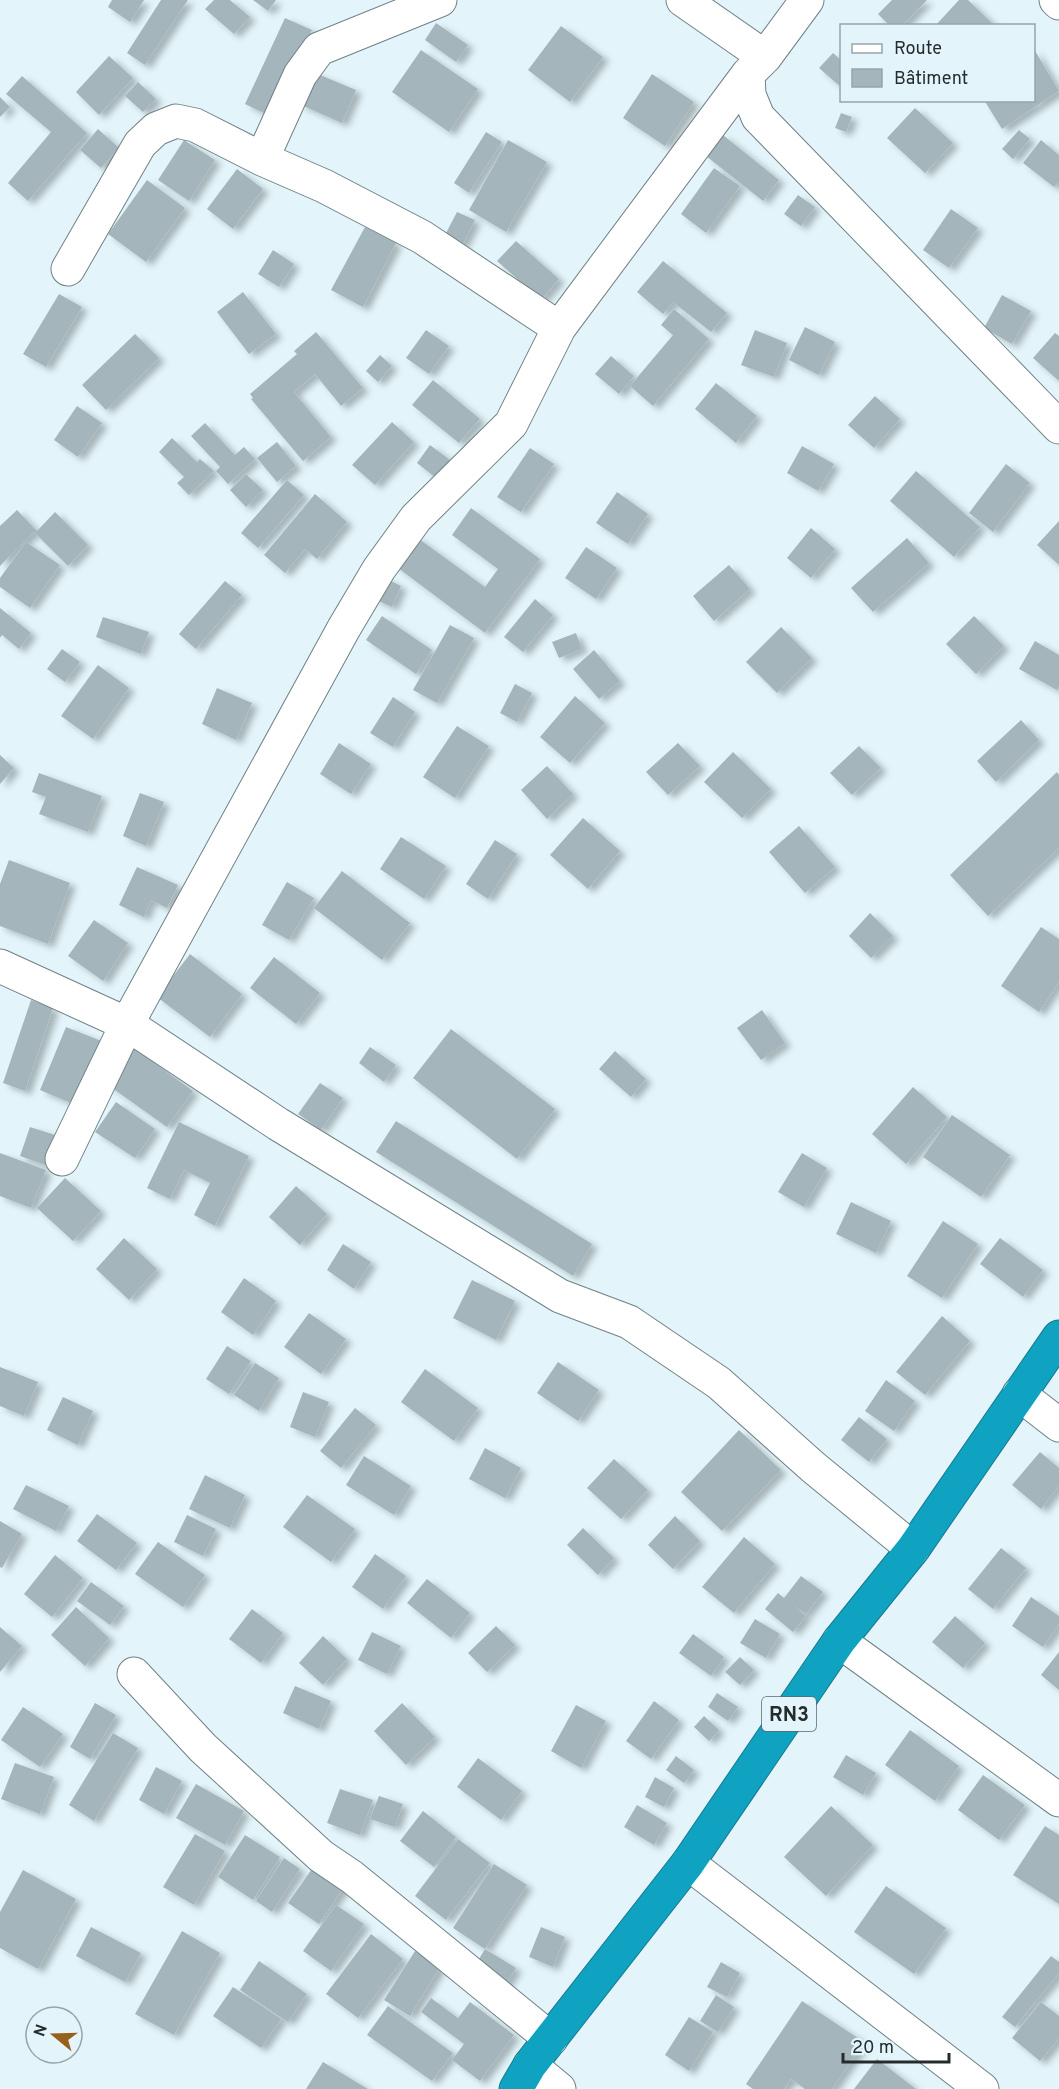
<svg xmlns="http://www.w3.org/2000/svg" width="1059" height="2089" viewBox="0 0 1059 2089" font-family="Overpass,sans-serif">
<defs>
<filter id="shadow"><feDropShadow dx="6" dy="4" stdDeviation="3" flood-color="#0004"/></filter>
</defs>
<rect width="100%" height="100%" fill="#e3f5fa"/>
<path fill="#a4b5bb" filter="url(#shadow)" d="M112,0H144L130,22L108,7Z
M161,0H188L145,65L127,53Z
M214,0H230L250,17L234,34L205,9Z
M253,0H276L268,11Z
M892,0H927L902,26H890L878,14Z
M959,0H968L995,26H935Z
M285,18L312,30L272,117L245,104Z
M436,23L468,45L456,62L425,40Z
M561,26L603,57L570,102L528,70Z
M1034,49L1059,91L1002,129L984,100H1034Z
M421,50L478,89L449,132L392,92Z
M833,53L842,61V88L819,68Z
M109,56L133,78L99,115L76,92Z
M313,72L356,90L342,123L299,104Z
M652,74L694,102L665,146L623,118Z
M22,76L87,133L28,201L8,183L51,132L6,94Z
M138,82L156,99L143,112L125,96Z
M0,97L10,107L0,117Z
M915,108L953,143L925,173L887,138Z
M841,113L852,117L846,132L835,128Z
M98,129L119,148L101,168L80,150Z
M1019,130L1030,139L1013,159L1002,149Z
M486,132L502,142L469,193L454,183Z
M723,135L779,180L763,201L706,156Z
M184,140L215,160L189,201L158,180Z
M508,140L547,162L506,232L469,210Z
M1041,140L1059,155V182L1054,187L1023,163Z
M714,168L740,186L706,233L681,214Z
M237,169L263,189L233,229L207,209Z
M147,180L185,208L146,262L108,234Z
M798,195L815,207L801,226L784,214Z
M951,209L978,228L949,268L923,250Z
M457,212L475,220L462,246L444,237Z
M365,227L396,243L363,307L331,290Z
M516,241L559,279L541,300L497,261Z
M273,250L294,264L279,287L258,274Z
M663,261L727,313L711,332L673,302L663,314L637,292Z
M243,292L276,334L249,354L217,312Z
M59,294L82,307L46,367L23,354Z
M1002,295L1031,311L1012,344L984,328Z
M674,309L709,339L653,406L630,386L673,335L661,325Z
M805,327L835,342L819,375L789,360Z
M426,330L449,346L429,374L406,358Z
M755,330L787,343L774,377L741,365Z
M316,332L363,388L341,406L315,374L294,392L331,437L303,461L251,399L253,398L250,394L297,354L294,351Z
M1055,333L1059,336V381L1033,358Z
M135,334L159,358L106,410L82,385Z
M380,355L392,366L378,382L366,371Z
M611,356L634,376L619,394L595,374Z
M433,380L480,419L459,443L412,405Z
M716,383L757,416L736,443L695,409Z
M875,396L900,419L874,448L848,425Z
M77,406L102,423L78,457L54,440Z
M392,422L414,442L375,485L352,465Z
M205,423L235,455L244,447L255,459L228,484L216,471L220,467L191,436Z
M172,438L197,462L200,459L214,471L189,495L177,483L184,477L159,452Z
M277,442L296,466L277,482L257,458Z
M430,445L450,460L436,478L417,463Z
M802,446L834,464L818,491L787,473Z
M530,448L554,464L521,512L497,497Z
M1006,464L1030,483L993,532L969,513Z
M916,471L980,527L954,557L890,501Z
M246,474L263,490L246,507L230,490Z
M287,480L304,495L258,548L241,533Z
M617,492L648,514L628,544L596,523Z
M315,494L347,522L317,559L305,549L285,573L264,555Z
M471,508L540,559L485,633L394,565L415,536L485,587L498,569L452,535Z
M17,510L37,531L55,512L88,545L68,566L34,532L0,566V526Z
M1059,521V565L1037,545Z
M811,528L835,549L811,578L787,558Z
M907,538L929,563L873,612L851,588Z
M26,542L60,565L30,608L0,587V578Z
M586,547L617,568L596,599L565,578Z
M729,565L750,589L714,621L693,596Z
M383,577L401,586L392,607L374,599Z
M225,581L242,595L196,649L179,634Z
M535,599L553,615L523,652L504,637Z
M0,608L31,633L19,649L2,635L0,638Z
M382,616L432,650L416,674L366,640Z
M974,616L1004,646L976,674L946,644Z
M103,617L149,632L141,654L96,637Z
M450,625L474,638L437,703L413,690Z
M781,627L812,658L777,693L746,662Z
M576,633L582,649L559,658L552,642Z
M1035,641L1059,655V686L1057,690L1019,669Z
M62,649L80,662L65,682L47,669Z
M594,650L620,681L599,699L573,669Z
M98,665L129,688L93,739L61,716Z
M515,684L532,693L517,722L500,713Z
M217,688L252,703L236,740L202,724Z
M575,696L605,723L570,763L540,737Z
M393,697L415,712L393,747L370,733Z
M1021,720L1039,740L996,782L977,761Z
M457,726L489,746L455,798L423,777Z
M339,743L371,764L351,794L320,774Z
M678,743L700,766L668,795L646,772Z
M859,746L881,768L852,795L830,773Z
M733,752L771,789L742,818L704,782Z
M0,755L14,768L0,784Z
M547,766L573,794L547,819L521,790Z
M1057,772L1059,775V848L988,916L950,875Z
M39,773L102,796L88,832L39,814L46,797L32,792Z
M140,793L164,802L146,846L123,836Z
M583,818L620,851L588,889L550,855Z
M799,826L835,867L805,893L769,852Z
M401,837L446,866L424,899L380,869Z
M495,840L517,854L488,899L466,884Z
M9,860L70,883L48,944L0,926V884Z
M137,867L178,885L167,908L151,900L144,917L119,905Z
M342,871L410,923L382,960L314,908Z
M287,882L314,898L289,940L262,925Z
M870,913L893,936L871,958L849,936Z
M94,920L128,943L103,981L68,956Z
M1041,927L1059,939V982L1039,1012L1001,986Z
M190,954L242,994L210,1037L157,997Z
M274,957L320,993L296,1024L250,988Z
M31,1000L53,1008L25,1091L3,1083Z
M762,1010L785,1043L761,1060L737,1028Z
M66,1027L104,1042L78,1106L40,1090Z
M451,1029L555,1109L517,1159L413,1078Z
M370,1047L396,1065L384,1082L359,1063Z
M134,1048L193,1091L167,1127L108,1085Z
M615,1051L646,1079L631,1097L599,1069Z
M320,1083L343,1098L321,1130L298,1114Z
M913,1087L947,1117L906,1164L872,1134Z
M116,1102L155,1129L135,1158L95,1132Z
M952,1115L1010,1155L981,1197L923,1157Z
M396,1121L592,1244L573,1276L376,1152Z
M179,1122L249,1156L215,1226L194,1215L210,1183L184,1170L170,1199L147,1188Z
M30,1127L55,1135L45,1165L20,1156Z
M0,1153L46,1170L31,1208L0,1196Z
M802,1153L827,1168L804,1207L778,1192Z
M65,1178L101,1211L73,1241L37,1208Z
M296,1186L327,1214L300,1245L269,1217Z
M851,1202L891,1221L876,1253L836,1234Z
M943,1221L978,1244L942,1298L907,1276Z
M124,1238L157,1269L129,1300L96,1269Z
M1000,1238L1043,1270L1023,1297L980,1264Z
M343,1244L371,1262L354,1289L327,1270Z
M244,1278L276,1301L253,1335L221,1312Z
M472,1280L515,1301L496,1340L453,1318Z
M309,1313L346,1339L321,1374L284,1347Z
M942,1316L970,1341L925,1395L896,1372Z
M227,1346L251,1361L229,1394L206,1379Z
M558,1362L599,1390L578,1421L537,1393Z
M255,1363L279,1378L259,1411L234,1395Z
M0,1367L38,1382L24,1416L0,1406Z
M425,1369L478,1408L454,1441L401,1402Z
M886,1380L915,1401L894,1431L865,1411Z
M303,1392L329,1402L315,1437L290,1427Z
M63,1397L93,1411L78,1445L47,1430Z
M355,1408L376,1425L341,1468L320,1451Z
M859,1417L887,1439L869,1462L841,1440Z
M739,1430L781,1470L722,1531L681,1492Z
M485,1448L521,1468L505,1498L469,1479Z
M1040,1452L1059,1468V1486L1041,1509L1012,1485Z
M364,1456L411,1486L394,1515L346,1485Z
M614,1459L648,1490L621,1519L587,1488Z
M205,1475L245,1495L230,1528L189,1509Z
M26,1485L69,1506L56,1531L13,1509Z
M307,1495L355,1529L331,1562L283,1527Z
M97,1514L137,1543L116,1570L77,1541Z
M187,1515L216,1529L203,1556L174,1542Z
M675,1516L700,1541L673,1569L648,1545Z
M0,1521L22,1534L2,1568L0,1567Z
M583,1528L614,1558L598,1575L567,1545Z
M744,1537L775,1564L734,1613L702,1587Z
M158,1542L205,1575L183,1607L135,1574Z
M1001,1548L1026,1568L993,1609L968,1589Z
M375,1554L406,1576L383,1609L352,1587Z
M55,1555L83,1578L52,1617L24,1594Z
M801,1576L823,1592L806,1614L794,1606L806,1616L793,1632L765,1609L778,1593L784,1598Z
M427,1579L470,1613L451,1638L407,1603Z
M91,1582L124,1606L110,1625L77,1601Z
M1031,1597L1059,1616V1624L1043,1647L1012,1626Z
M76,1607L109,1638L85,1666L51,1635Z
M252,1609L283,1633L261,1663L229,1639Z
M955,1616L985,1643L963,1668L932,1642Z
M755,1619L780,1634L766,1658L740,1643Z
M496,1626L515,1645L487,1672L468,1653Z
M0,1627L22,1646L0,1672Z
M372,1632L401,1646L387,1674L358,1660Z
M693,1634L724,1657L711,1676L679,1653Z
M323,1636L347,1659L323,1685L299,1663Z
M1059,1652V1690L1041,1675Z
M740,1657L754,1670L740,1685L725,1672Z
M295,1686L331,1701L319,1729L283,1713Z
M717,1693L738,1707L728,1721L708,1707Z
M654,1701L679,1720L651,1759L626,1741Z
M95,1703L116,1715L90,1759L70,1747Z
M402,1703L435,1737L406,1765L374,1731Z
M576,1705L606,1721L581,1768L551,1751Z
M23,1707L63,1734L40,1767L1,1740Z
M704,1716L719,1730L709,1741L694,1727Z
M910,1730L959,1766L935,1801L885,1765Z
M113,1733L138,1748L94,1821L69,1805Z
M846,1755L876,1773L863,1795L833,1777Z
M676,1756L694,1770L684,1783L666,1770Z
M478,1758L522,1791L501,1820L457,1787Z
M15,1763L54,1777L40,1814L1,1799Z
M156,1767L182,1781L164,1814L139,1800Z
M983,1775L1025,1805L999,1840L958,1810Z
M655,1777L674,1788L664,1807L645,1797Z
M196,1784L244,1811L225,1845L176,1818Z
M340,1789L373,1800L360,1835L327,1823Z
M379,1796L403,1804L395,1827L370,1819Z
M637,1805L667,1823L654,1845L624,1827Z
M831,1806L873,1845L826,1896L784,1857Z
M423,1811L456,1837L434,1867L400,1841Z
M1045,1826L1059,1835V1904L1013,1875Z
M195,1834L225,1851L194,1905L163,1887Z
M245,1835L280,1857L253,1900L218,1877Z
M458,1839L490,1863L446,1920L415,1896Z
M284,1858L300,1869L272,1912L256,1901Z
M316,1863L346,1884L319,1924L288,1903Z
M494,1864L527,1885L485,1949L453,1928Z
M23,1870L76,1899L38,1969L0,1948V1912Z
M886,1886L946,1928L914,1974L854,1932Z
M336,1905L364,1924L331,1971L303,1951Z
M91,1927L141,1953L125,1982L76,1956Z
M541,1927L565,1937L553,1967L529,1957Z
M182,1931L220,1953L174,2035L135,2014Z
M371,1934L403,1959L358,2018L326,1994Z
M485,1949L516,1968L503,1989L473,1969Z
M415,1951L440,1967L410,2016L384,2000Z
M1051,1956L1059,1962V1973L1015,2027L1002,2017Z
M259,1961L307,1994L288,2022L240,1990Z
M721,1962L740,1973L727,1997L707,1987Z
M233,1987L281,2019L261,2048L213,2016Z
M716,1995L734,2007L718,2032L700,2021Z
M431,1998L458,2018L470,2002L514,2035L480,2081L452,2060L464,2044L421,2012Z
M802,2001L864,2042L832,2089H805L791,2079L784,2089H753L746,2084Z
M1041,2002L1059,2016V2038L1040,2061L1012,2038Z
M388,2006L453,2053L432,2081L367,2035Z
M689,2017L713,2032L689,2071L665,2055Z
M877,2059L916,2089H854Z
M323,2062L368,2089H306Z"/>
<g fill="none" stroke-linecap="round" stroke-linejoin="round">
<defs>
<path id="street" d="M683,0L765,57
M1056,0L1059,3
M748,74L749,95L758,117L1059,427
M262,159L300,75L319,49L440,0
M68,269L140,144L156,129L176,121L195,125L262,159L324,186L422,237L559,328
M0,966L127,1024L278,1124L560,1296L629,1322L719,1383L813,1467L913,1549
M62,1159L127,1024L344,628L379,569L416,518L511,424L559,328L748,74L765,57L807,0
M1019,1394L1059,1425
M839,1641L1059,1800
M134,1674L203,1748L321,1856L352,1877L551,2039
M688,1863L982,2089
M530,2065L559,2089"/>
<path id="highway" d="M516,2089L530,2065L688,1863L839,1641L913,1549L1059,1337"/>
</defs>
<use href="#street" stroke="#708186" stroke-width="35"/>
<use href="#highway" stroke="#17798e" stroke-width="35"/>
<use href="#street" stroke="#fff" stroke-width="33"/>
<use href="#highway" stroke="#10a3c1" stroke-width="33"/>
</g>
<g text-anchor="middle" stroke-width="6" stroke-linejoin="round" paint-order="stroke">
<rect fill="#e3f5fa" stroke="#5e686b" stroke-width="1.5" x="762" y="1697" width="54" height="34" rx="4.5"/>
<g font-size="20" font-weight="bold" fill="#252c2e">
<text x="789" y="1721">RN3</text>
</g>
</g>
<rect x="840" y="24" width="195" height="78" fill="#e3f5fa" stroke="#97a5a8" stroke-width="1.5"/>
<rect x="852" y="44" width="30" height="9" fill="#ffffff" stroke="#97a5a8" stroke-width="1.5"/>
<text x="894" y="54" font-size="18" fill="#252c2e">Route</text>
<rect x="852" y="69" width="30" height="18" fill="#a4b5bb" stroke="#97a5a8" stroke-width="1.5"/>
<text x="894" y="84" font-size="18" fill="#252c2e">Bâtiment</text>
<g transform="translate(54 2035) rotate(289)"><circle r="28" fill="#e3f5fa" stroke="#97a5a8" stroke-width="1.5"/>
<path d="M0-4.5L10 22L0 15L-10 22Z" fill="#98611b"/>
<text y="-9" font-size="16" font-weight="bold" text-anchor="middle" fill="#252c2e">N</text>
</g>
<path d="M843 2053v9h106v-9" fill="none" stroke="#252c2e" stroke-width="3"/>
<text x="852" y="2053" font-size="18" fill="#252c2e" stroke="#e3f5fa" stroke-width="4.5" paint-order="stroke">20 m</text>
</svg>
